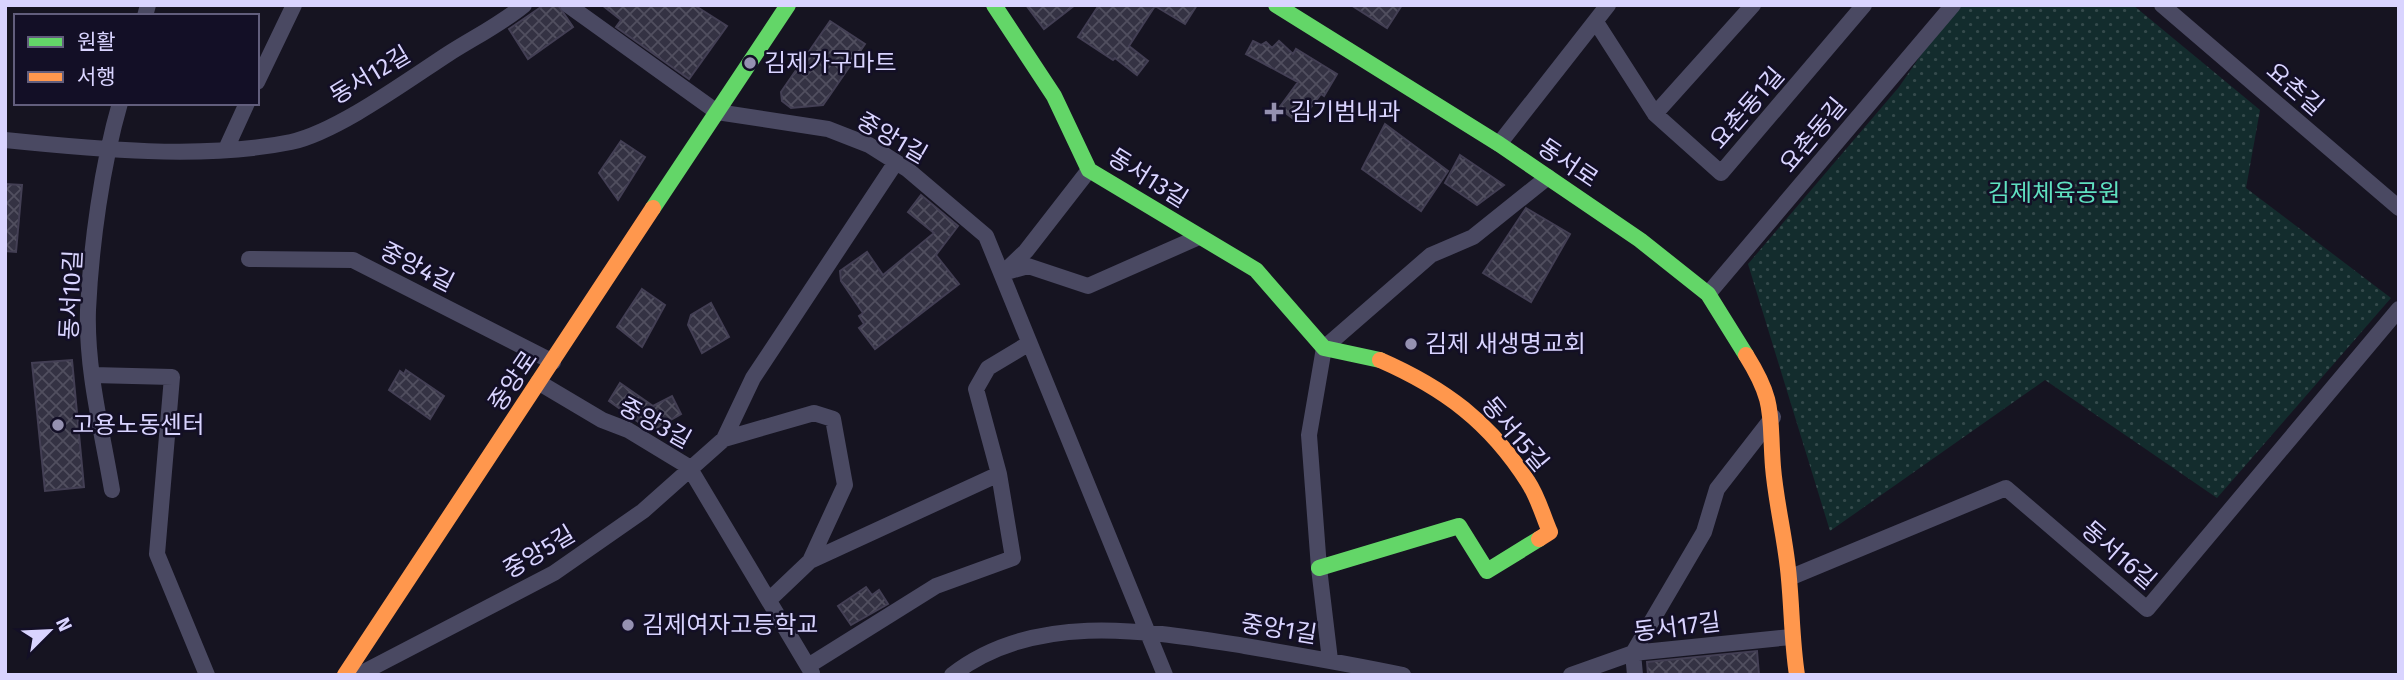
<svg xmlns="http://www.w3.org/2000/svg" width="2404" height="680" viewBox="0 0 2404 680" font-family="'Fira Sans','Noto Sans KR',sans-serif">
<defs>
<pattern id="park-dots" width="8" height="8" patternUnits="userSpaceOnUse" patternTransform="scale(1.75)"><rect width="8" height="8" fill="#132c2d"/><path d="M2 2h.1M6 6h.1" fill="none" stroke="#354a4c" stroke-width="1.8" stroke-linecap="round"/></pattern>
<pattern id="building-cross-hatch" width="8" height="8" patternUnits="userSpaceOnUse" patternTransform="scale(1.75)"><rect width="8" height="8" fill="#343243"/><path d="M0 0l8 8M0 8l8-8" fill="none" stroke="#514f5f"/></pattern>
</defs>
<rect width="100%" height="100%" fill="#161421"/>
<path fill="url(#park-dots)" d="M1955,5H2133L2260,110L2246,188L2391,298L2217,498L2045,380L1830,531L1748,264L1899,87Z"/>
<path fill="url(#building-cross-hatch)" stroke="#433f54" stroke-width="2" d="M544,5H558L573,27L528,59L509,29Z
M602,5H694L727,26L689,79L616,27L621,20Z
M1026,5H1075L1044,29Z
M1099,5H1197L1185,24L1155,6L1129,46L1148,61L1137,75L1115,58L1113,60L1078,37Z
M1351,5H1402L1387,28Z
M830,21L865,44L823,105L791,108L782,101L781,92Z
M1253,41L1261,45L1266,42L1272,48L1279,41L1293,54L1296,49L1337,74L1324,96L1321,94L1299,123L1279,108L1298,82L1246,54Z
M1385,124L1448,171L1421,211L1362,169Z
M621,141L645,157L618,200L599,173Z
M1460,155L1504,185L1477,205L1445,183Z
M5,184L22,185L16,252L5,251Z
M921,195L958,226L936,255L959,284L875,349L859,328L864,324L859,316L863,313L841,281L840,271L867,252L883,275L934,233L908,212Z
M1526,208L1570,234L1531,302L1483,273Z
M642,289L665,305L642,347L617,327Z
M711,303L729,337L702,353L688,325L691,315Z
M72,360L84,487L45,491L32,363Z
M406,370L444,396L430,419L389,390L400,371L404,374Z
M620,383L653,406L672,396L681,414L651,431L609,401Z
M866,587L872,595L879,590L888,604L851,625L838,606Z
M1757,651L1759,675H1648L1647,662Z"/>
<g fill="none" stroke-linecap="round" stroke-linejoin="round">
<path stroke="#4a4962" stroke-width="16" d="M568,5L717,112L828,129L869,145L907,169L986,236L1165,675
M2162,5L2399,208
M145,16L148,5
M1596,22L1655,114L1721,173L1864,5
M257,82L294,5
M1655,114L1753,5
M5,140C93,149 204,160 291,142C337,132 408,80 448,54C473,38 501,24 524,5
M1499,144L1608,5
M226,149L247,103
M249,259L353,260L553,362
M1005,271L1026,251L1089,170
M1003,273L1028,266L1088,286L1199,237
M1708,294L1953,5
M93,375L172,377L157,554L207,675
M538,382L602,420L628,430L689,467L812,673
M724,439L814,413L833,419L845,485L810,561L769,600
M112,490C102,431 86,369 88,310C91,245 102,165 120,103
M810,561L999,474
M1789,578L2006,488L2147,609L2399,309
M1330,660L1319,568L1309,435L1324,348L1431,255L1473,237L1548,177
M808,666L936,586L1013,558L999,474L976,389L988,368L1028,344
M358,675L554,573L643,511L724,439L753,378L896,162
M952,675C1036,610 1149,631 1245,646C1298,655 1350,664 1403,675
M1571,675L1633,653L1791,637
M1635,675L1633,653L1704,532L1717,489L1773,417"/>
<path stroke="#63d668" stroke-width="16" d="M994,5L1054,96L1089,170L1256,270L1324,348L1380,360
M1276,5L1499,144L1640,240L1708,294L1746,355
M653,208L788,5
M1319,568L1459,526L1487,571L1539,539"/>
<path stroke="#ff974d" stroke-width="16" d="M1746,355C1776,403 1769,414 1773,467C1776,504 1786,541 1789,579C1792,611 1792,643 1797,675
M1380,360C1444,388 1490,422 1528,482C1538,497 1543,516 1550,532L1539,539
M345,675L653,208"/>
</g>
<g fill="#9591b1" stroke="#130f26" stroke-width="2.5">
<circle cx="750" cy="63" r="7"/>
<path d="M1270.5 101.5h7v7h7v7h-7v7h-7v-7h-7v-7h7z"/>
<circle cx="1411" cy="344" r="7"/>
<circle cx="58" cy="425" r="7"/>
<circle cx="628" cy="625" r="7"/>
</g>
<g text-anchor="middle" stroke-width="5" stroke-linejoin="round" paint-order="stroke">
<g font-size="24" fill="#d9d4ff" stroke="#130f26" text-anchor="start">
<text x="764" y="71">김제가구마트</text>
<text x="1290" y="120">김기범내과</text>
<text x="1425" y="352">김제 새생명교회</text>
<text x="72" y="433">고용노동센터</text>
<text x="642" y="633">김제여자고등학교</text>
</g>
<g font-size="24" fill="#d9d4ff" stroke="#130f26">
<text transform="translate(370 75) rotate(-31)" y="8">동서12길</text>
<text transform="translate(2295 89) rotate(41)" y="8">요촌길</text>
<text transform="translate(1747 108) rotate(-49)" y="8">요촌동1길</text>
<text transform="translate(1813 135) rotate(-50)" y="8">요촌동길</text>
<text transform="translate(892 138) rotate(30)" y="8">중앙1길</text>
<text transform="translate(1568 163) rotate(34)" y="8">동서로</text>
<text transform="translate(1148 178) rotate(32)" y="8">동서13길</text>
<text transform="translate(417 267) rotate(27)" y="8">중앙4길</text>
<text transform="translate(71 295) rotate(-87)" y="8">동서10길</text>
<text transform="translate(513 381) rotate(-56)" y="8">중앙로</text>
<text transform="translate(655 423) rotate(29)" y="8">중앙3길</text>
<text transform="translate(1515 434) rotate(50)" y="8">동서15길</text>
<text transform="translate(539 552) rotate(-31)" y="8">중앙5길</text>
<text transform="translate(2119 555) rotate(41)" y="8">동서16길</text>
<text transform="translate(1677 627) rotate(-7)" y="8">동서17길</text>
<text transform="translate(1279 629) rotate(9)" y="8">중앙1길</text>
</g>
<g font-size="24" fill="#5fe0c0" stroke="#130f26">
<text x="2054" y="201">김제체육공원</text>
</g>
</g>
<rect width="2404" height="680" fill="none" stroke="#d9d4ff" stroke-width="14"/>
<rect x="14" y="14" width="245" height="91" fill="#130f26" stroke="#625e7d" stroke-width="2"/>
<rect x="28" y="37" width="35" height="10" fill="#63d668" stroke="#625e7d" stroke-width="2"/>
<text x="77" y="49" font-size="21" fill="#d9d4ff">원활</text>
<rect x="28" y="72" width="35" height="10" fill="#ff974d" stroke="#625e7d" stroke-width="2"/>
<text x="77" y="84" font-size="21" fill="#d9d4ff">서행</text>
<g transform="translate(49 631) rotate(66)" stroke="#130f26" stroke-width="5" paint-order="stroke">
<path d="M0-5L12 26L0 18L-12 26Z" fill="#d9d4ff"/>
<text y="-10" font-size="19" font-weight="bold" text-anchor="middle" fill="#d9d4ff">N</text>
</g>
</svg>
